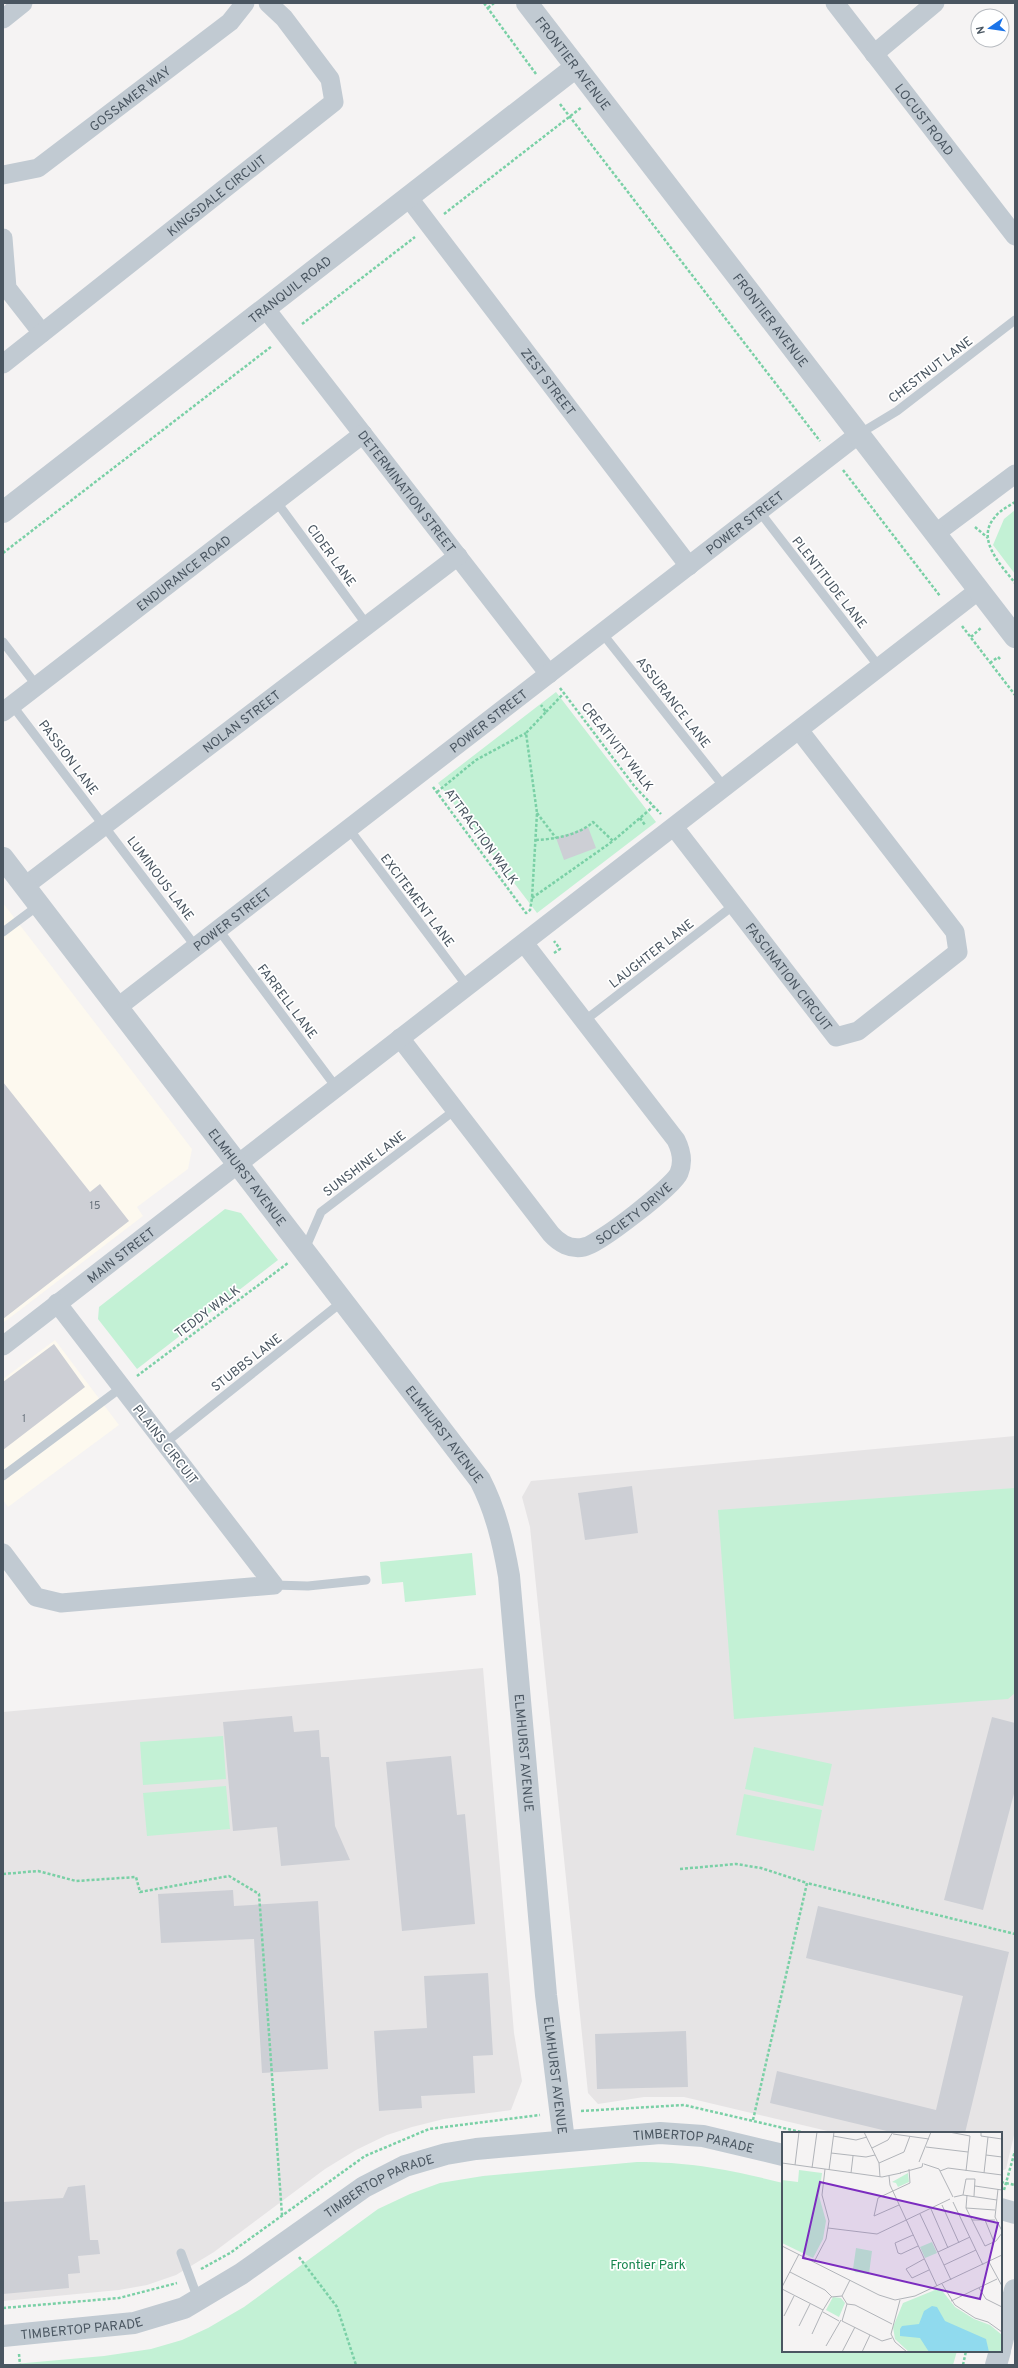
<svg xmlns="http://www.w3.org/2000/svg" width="1018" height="2368" viewBox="0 0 1018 2368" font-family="Overpass,sans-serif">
<rect width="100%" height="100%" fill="#f5f3f3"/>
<path fill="#fdf9ef" d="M3,903L192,1149L188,1169L137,1207L143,1216L3,1323Z
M55,1340L119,1425L8,1507L3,1500V1379Z"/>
<path fill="#e6e4e5" d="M1015,1436V2131L1006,2169L1001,2171V2133H836L684,2097H644L598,2104L588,2093L530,1527L522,1497L531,1481Z
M483,1668L514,2033L522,2081L511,2110L444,2119L412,2127L387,2135L356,2150L325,2169L214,2252L176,2275L147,2285L119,2290L3,2301V1712Z"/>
<path fill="#c3f1d5" d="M1015,510V574L993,545L1004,519Z
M556,692L656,822L537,913L438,783Z
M225,1209L241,1213L278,1260L137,1369L98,1319L99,1307Z
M1015,1488V1693L1008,1699L734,1719L718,1510Z
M472,1553L476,1595L405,1602L403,1582L382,1584L380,1562Z
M223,1736L226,1779L143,1785L140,1742Z
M754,1747L832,1764L823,1806L745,1789Z
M226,1786L230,1829L147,1836L143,1793Z
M744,1794L822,1810L814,1851L736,1835Z
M637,2162C692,2162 731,2170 783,2183V2351H957L953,2365H3L104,2356L151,2349L182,2340L208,2328L244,2307L378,2209L410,2194L440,2183L483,2176Z"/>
<path fill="#cdcfd5" d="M588,827L596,848L564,860L556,838Z
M3,1082L90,1192L100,1184L129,1221L3,1319Z
M54,1344L85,1387L3,1450V1382Z
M632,1486L638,1533L585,1540L578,1493Z
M292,1716L294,1732L319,1730L321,1757H329L335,1826L350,1860L281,1866L277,1827L233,1831L223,1722Z
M992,1717L1015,1723V1790L983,1910L944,1900Z
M451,1756L457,1815L465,1814L475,1924L402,1931L386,1762Z
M233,1890L234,1906L318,1901L328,2069L262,2073L254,1939L161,1943L158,1894Z
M818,1906L1009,1952L965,2133H895L770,2103L777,2071L936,2110L963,1996L806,1958Z
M488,1973L493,2055L473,2056L475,2093L421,2096L422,2108L379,2111L374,2031L427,2028L424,1976Z
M686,2031L688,2087L597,2089L595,2034Z
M85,2185L90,2240H98L100,2254L78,2256L80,2273L68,2274L69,2288L3,2294V2202L63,2198L68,2187Z"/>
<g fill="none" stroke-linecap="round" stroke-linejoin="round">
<path stroke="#7ad0a6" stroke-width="2.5" stroke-dasharray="3 2" stroke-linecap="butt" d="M484,3L536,74
M488,8L494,3
M560,104L820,441
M444,214L582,107
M302,324L415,237
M843,470L940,596
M1015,502C1009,506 999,511 995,517C975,539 1001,565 1015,583
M975,527L988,538
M3,553L272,346
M962,626L1015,695
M971,637L982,627
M990,663L998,657L1001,660
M560,688L635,787L661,814
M546,712L564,693
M433,787L526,913L530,910L532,898L537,813L526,733L546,712L541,705
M437,792L476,760L526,733
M537,813L556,838
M640,818L645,825
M536,840C555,839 579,835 593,822L613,841L654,806
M532,898L613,841
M554,953L560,949L554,941
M137,1376L288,1263
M680,1869L736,1864L761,1868L807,1883
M3,1874L38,1871L76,1881L136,1877L140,1892L229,1876L259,1894L282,2215
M581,2111L684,2105L805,2133
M753,2120L807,1883L1015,1934
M1001,2182L1015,2185
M1004,2190L1015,2151
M299,2257L337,2307L356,2365
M201,2269L230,2253L365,2156L429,2129L540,2115
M3,2308L119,2298L177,2283
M19,2354L20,2365
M963,2365L966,2351"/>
<path stroke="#c1cad2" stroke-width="9" d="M859,434L897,411L1015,320
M276,501L367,625
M759,511L880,668
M602,633L725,788
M3,642L37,686
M12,705L196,947
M349,829L467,986
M218,929L336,1087
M3,932L39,905
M584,1021L734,905
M305,1249L321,1212L455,1110
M165,1443L343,1301
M3,1476L122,1387
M274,1585L308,1586L366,1580
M181,2253L198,2299"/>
<g stroke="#c1cad2" stroke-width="19">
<path id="s1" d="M835,3L1015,236"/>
<path d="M3,19L23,3"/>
<path d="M874,54L935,3"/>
<path id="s2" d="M3,175L38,168L230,22L245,3"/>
<path id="s3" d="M408,197L689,566"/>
<path d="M3,238L7,288L42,333"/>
<path id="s4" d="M265,308L549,674"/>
<path id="s5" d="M3,364L334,102L330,79L284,18L268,3"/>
<path d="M936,533L1015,474"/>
<path id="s6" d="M3,712L363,434"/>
<path id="s7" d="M674,827L836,1037L858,1031L958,952L955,932L799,730"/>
<path id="s8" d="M25,886L458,556"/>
<path id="s9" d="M118,1007L859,434"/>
<path id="s10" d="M400,1038L551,1234C559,1243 571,1250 584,1247C598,1245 674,1186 679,1173C684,1161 681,1150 676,1140L524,943"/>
<path id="s11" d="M3,1346L979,590"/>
<path d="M3,1553L36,1597L61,1603L274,1585L57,1303"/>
</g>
<g stroke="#c1cad2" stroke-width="22">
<path id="s12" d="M527,3L1015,637"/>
<path id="s13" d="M3,512L576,67"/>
<path id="s14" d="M3,858L480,1480C496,1511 503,1542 509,1576L546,1995L564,2141"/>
<path d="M1001,2209L1015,2213"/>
<path id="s15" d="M3,2336L134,2323L184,2308L241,2274L364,2187L405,2166L446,2154L476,2149L660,2133L703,2136L783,2155"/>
<path d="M1001,2346L1015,2290"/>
<path d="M996,2365L1000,2351"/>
</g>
</g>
<g text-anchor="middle" stroke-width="3.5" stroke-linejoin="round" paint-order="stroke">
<g font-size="11" fill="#6b747e">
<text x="95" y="1209">15</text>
<text x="24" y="1422">1</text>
</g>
<g font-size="13" fill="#4a5661" stroke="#fff">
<text dy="5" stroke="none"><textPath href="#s12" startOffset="76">FRONTIER AVENUE</textPath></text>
<text dy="5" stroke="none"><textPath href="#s2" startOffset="151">GOSSAMER WAY</textPath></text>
<text dy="5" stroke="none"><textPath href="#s1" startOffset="147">LOCUST ROAD</textPath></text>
<text dy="5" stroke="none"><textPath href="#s5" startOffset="272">KINGSDALE CIRCUIT</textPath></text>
<text dy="5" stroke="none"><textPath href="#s13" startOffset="363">TRANQUIL ROAD</textPath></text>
<text dy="5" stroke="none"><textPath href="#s12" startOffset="400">FRONTIER AVENUE</textPath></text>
<text transform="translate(930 369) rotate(-37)" y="5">CHESTNUT LANE</text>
<text dy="5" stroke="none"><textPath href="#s3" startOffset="232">ZEST STREET</textPath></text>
<text dy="5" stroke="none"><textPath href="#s4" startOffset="232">DETERMINATION STREET</textPath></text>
<text dy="5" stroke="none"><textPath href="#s9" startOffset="792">POWER STREET</textPath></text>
<text transform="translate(332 555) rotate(54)" y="5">CIDER LANE</text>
<text dy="5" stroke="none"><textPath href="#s6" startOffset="228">ENDURANCE ROAD</textPath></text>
<text transform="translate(830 582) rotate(52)" y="5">PLENTITUDE LANE</text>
<text transform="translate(674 702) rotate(52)" y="5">ASSURANCE LANE</text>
<text dy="5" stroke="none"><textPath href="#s9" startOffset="468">POWER STREET</textPath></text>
<text dy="5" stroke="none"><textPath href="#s8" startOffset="272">NOLAN STREET</textPath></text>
<text transform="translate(618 746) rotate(52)" y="5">CREATIVITY WALK</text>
<text transform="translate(69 757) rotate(53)" y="5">PASSION LANE</text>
<text transform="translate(482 836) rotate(54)" y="5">ATTRACTION WALK</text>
<text transform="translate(161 878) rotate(53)" y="5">LUMINOUS LANE</text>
<text transform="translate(418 900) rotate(53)" y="5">EXCITEMENT LANE</text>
<text dy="5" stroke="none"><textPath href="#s9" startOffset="144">POWER STREET</textPath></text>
<text transform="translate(651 953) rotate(-38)" y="5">LAUGHTER LANE</text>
<text dy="5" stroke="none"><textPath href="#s7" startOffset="189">FASCINATION CIRCUIT</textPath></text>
<text transform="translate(288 1001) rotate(53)" y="5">FARRELL LANE</text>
<text transform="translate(364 1163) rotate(-37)" y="5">SUNSHINE LANE</text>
<text dy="5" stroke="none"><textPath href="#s14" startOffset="402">ELMHURST AVENUE</textPath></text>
<text dy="5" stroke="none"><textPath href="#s10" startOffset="345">SOCIETY DRIVE</textPath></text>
<text dy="5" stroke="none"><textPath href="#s11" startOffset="149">MAIN STREET</textPath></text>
<text transform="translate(207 1311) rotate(-37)" y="5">TEDDY WALK</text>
<text transform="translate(246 1362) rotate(-38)" y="5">STUBBS LANE</text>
<text dy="5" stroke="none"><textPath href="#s14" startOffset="726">ELMHURST AVENUE</textPath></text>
<text transform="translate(166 1444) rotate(52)" y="5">PLAINS CIRCUIT</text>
<text dy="5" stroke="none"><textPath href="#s14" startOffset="1062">ELMHURST AVENUE</textPath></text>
<text dy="5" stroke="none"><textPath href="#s14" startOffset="1386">ELMHURST AVENUE</textPath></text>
<text dy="5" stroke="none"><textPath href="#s15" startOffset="739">TIMBERTOP PARADE</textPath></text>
<text dy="5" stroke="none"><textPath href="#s15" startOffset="415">TIMBERTOP PARADE</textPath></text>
<text dy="5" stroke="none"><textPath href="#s15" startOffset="79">TIMBERTOP PARADE</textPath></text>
</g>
<g font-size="13" fill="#17864f" stroke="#fff">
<text x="648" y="2269">Frontier Park</text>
</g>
</g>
<g transform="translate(782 2132)">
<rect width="220" height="220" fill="#f5f3f3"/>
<path d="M17,38L40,41L37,64L44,89L41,107L31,126L0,111V48L16,50ZM126,41L127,50L116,55L114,51L110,50ZM150,110L155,121L143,126L138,115ZM74,116L90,119L87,142L73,140L71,137ZM158,156L173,175L192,187L208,193L220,203V220H127L113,207L111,195L121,171ZM51,165L59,166L63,171L57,185L44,178Z" fill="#c3f1d5"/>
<path d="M150,174L155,175L163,189L204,207L207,220H147L138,206L118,204V197L120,194L137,192L142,179Z" fill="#90daee"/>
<path fill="none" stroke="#b1b4b9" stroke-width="1" d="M82,0L97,31L98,45M167,0L188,4L184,39M199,0V4L220,7M111,2L147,7M51,4L74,8L85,5M144,15L186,20M90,16L106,8L111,0M49,21L84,25L93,23M204,23L220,25M137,30L149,0M0,31L100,45L119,41M97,31L122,20L128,4M142,32L157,37L171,65M13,33L17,0M30,36L35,0M47,38L52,0M158,39L166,36L220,43M69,41L71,24M118,41L140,35L141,31M202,41L206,5M107,44L108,53L155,154M193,54L220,58M216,57L213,85L220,99M181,63L184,47H193L192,64M185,63L184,76L203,114L214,109L220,101M172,65L181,63L215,68M171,70L201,133M117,73L92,84L96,66L128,51L127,37M160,73L177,111M184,76L213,78M149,77L166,116M138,82L169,148M190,88H213M203,88L212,110M46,96L95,102L168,67M131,103L113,111L116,121L119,122L136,114M0,114L97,163L113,168L133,164L220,123M156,120L188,105M142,127L124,137L130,146L147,138M32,130L44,107L47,89L40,63L43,37M207,130L220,154M162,133L194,118M8,140L43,158L50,165M160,152L173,173L193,186L206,190L220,200M0,155L17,122M197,156L204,167L220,175M0,157L41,178L49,165L60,164L65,172L60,189L100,209L110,206M60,164L68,148M118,168L109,202L113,210L125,220M169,169L215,147M65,172L73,173L110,192M41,180L57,189M2,184L12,164M17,194L28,172M30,202L41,178M44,214L59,188M60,220L73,195M80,220L88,203"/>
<path fill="#7b2cbf" fill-opacity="0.15" stroke="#7b2cbf" stroke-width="2" d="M38,50L216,91L198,167L21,126Z"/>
<rect width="220" height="220" fill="none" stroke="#4a5661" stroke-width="2"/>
</g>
<rect width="1018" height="2368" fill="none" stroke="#4a5661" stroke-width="8"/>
<g transform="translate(990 28) rotate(257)"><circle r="19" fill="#ffffff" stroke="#b7bbc0"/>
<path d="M0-3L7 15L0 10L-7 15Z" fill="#1a73e8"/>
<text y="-6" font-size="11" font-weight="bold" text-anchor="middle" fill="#4a5661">N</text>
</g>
</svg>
